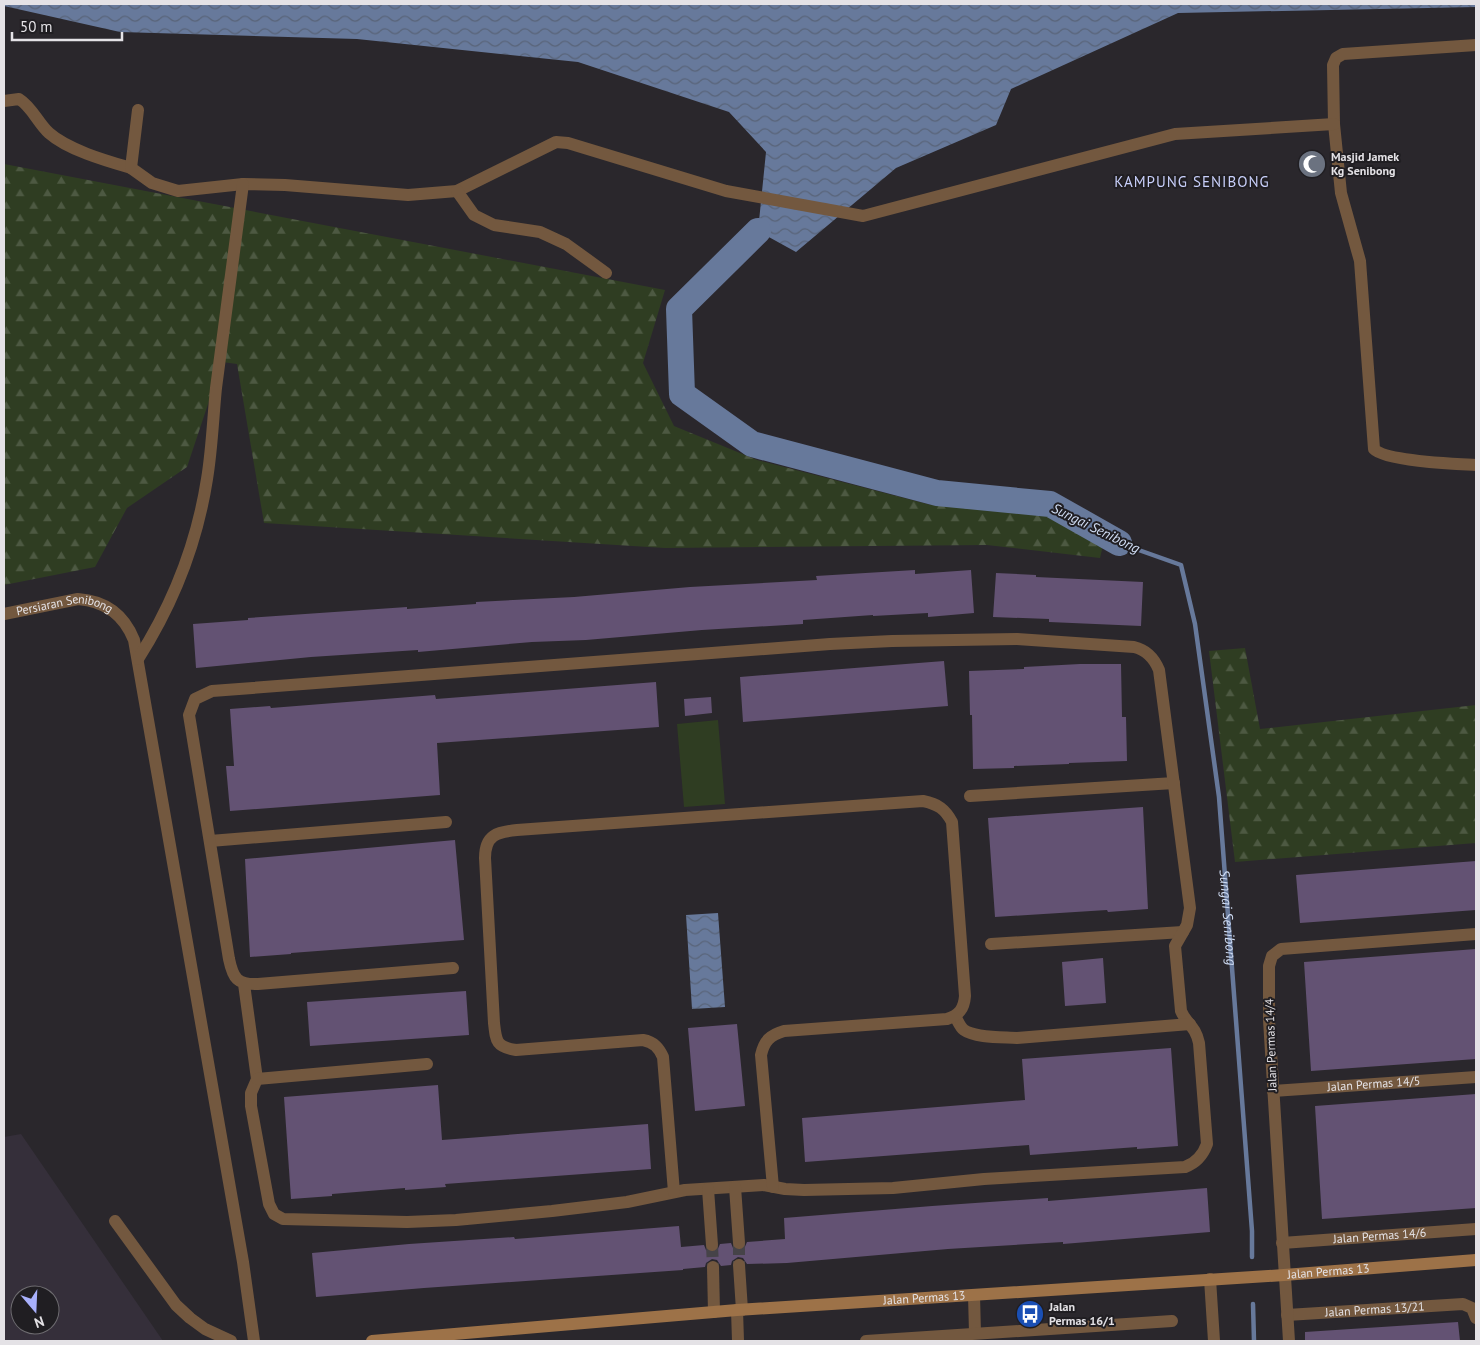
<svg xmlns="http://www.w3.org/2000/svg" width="1480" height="1345" viewBox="0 0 1480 1345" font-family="'PT Sans',sans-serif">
<defs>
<pattern id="forest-firs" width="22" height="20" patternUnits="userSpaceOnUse" patternTransform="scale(1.25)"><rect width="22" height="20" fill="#2f3d22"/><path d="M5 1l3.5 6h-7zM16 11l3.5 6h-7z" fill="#4d5942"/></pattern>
<pattern id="water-waves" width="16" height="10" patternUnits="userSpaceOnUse" patternTransform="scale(1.25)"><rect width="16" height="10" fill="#67799b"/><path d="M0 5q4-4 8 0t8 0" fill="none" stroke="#596479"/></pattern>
</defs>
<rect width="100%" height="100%" fill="#2a272c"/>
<path fill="#352f3a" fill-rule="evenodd" d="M21,1134L163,1341H4V1137ZM20,1295H50V1325H20Z"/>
<path fill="#2f3d22" d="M718,720L725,804L684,807L677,724Z"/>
<path fill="url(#forest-firs)" d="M4,164L665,290L643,363L674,426L757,460L931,505L1048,513L1104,541L1100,558L987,545L665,548L264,523L237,364L222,362L187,467L127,508L95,567L4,585Z
M1245,648L1260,729L1476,705V843L1235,862L1209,651Z"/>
<path fill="url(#water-waves)" d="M4,4H1476V7L1178,13L1011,89L996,125L896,168L796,252L758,231L766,152L729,112L578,62L357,39L120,32L4,6Z
M718,913L725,1007L692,1009L686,915Z"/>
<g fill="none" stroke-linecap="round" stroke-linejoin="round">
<g stroke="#67799b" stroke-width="4.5">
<path id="s1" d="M1119,543L1181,565L1195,624L1219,797L1252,1231V1257"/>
<path d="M1253,1304L1254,1341"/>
</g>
<path stroke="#67799b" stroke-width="26" d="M758,231L679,309L682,394L752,444L937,493L1050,504L1119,543"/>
</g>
<path fill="#635273" d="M915,570V574L971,570L974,613L928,617V613L873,616V615L803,620V624L702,630L586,640L532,642L418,652V650L311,657L196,668L193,624L248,620V618L407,607V609L476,604V602L574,597L690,587L817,580L816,576Z
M996,573L1036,575V577L1143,582L1141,626L1049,622V619L993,617Z
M944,661L948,706L743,722L740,677Z
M1080,664H1121L1122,717H1126L1127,761L1069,763V764L1014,766V768L973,769L972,715H970L969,671L1024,669V667Z
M656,682L659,727L437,743L440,795L230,811L226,766H234L230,709L270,706L271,708L435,695L436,699Z
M711,697L712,713L685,716L684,699Z
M1143,807L1148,909L1108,912L1107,910L995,917L988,818Z
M455,840L464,940L291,953V954L250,957L245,859Z
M1476,861V910L1300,923L1296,875Z
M1476,949V1059L1311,1071L1304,962Z
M1103,958L1106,1003L1065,1006L1062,962Z
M466,991L469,1035L310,1046L307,1002Z
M737,1024L745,1106L695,1111L688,1028Z
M1171,1048L1178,1146L1137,1149V1147L1030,1155L1029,1145L805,1162L802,1118L1025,1100L1022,1059Z
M438,1085L442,1140L648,1124L651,1169L445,1184L446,1187L405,1190V1188L332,1194V1196L291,1199L284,1097Z
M1476,1094V1208L1322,1219L1315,1106Z
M1207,1188L1210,1232L1063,1244V1242L948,1249L787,1263L747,1264L743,1258L738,1257L732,1261L731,1265L721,1266L717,1260L712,1259L706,1263L705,1267L683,1269V1270L424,1288L316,1297L312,1253L409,1244L514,1237L515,1239L679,1226L681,1247L704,1245L706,1250L712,1253L717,1251L720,1244L731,1243L733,1248L739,1251L744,1249L747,1242L785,1239L784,1218L932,1206L1048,1198V1201Z
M1458,1322L1460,1341H1305V1332Z"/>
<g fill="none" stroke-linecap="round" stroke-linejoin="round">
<path stroke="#464348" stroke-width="12" stroke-dasharray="12 6" stroke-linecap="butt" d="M739,1243V1265
M712,1245L713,1267"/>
<g stroke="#73583f" stroke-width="12">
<path d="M1476,45L1343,54L1336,58L1333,65L1334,124L1341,193L1360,261L1374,449C1385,461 1457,464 1476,465"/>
<path d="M4,101L19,99C32,107 38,123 49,133C68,150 107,161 131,168"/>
<path d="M138,110L131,168L152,183L178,191L243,184L285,185L408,195L457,191L556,142L568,143L726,191L863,216L1175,134L1334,124"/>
<path d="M457,191L474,215L494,225L540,232L566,244L606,273"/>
<path id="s2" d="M4,614L78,599C106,601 124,615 134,640L243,1262L254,1341"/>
<path d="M138,659C173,604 197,543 207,479C212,449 213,418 216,388C225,320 234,252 243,184"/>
<path d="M970,796L1174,783"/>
<path d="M210,841L446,822"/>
<path d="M991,944L1183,932"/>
<path d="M244,984L257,1079L251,1093V1106L269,1204L274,1214L283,1219L407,1222L456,1220L552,1211L627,1202L685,1190L764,1185L785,1189L804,1190L893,1188L984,1179L1185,1167C1196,1163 1203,1155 1207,1144L1199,1043C1195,1025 1187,1025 1181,1011L1175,946L1187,925L1190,908L1159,670C1154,658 1147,650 1134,647L1017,639L892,641L830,644L212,691L195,699L189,715L229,959C233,978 237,985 258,984L453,968"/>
<path d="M955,1016C958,1021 960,1027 964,1030C975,1038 1003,1037 1017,1038L1190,1024"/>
<path d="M257,1079L427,1064"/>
<path id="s3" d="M1273,1091L1476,1077"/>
<path d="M735,1187L739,1243"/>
<path d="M708,1189L712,1245"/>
<path d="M674,1192L663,1057C659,1048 654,1042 643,1040L516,1050C496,1047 496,1041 494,1023L485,858C485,835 497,832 517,830L923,801C938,804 945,809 952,822L965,996C964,1009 959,1015 947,1019L784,1031C770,1035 764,1041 761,1055L773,1187"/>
<path d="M115,1221L176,1305L190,1318L205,1329L231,1341"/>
<path id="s4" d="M1282,1243L1476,1229"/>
<path d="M739,1265L742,1310"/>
<path d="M713,1267L714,1312"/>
<path d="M1210,1279L1214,1341"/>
<path d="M974,1295L975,1333"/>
<path d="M737,1310L738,1341"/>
<path id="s5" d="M1287,1315L1463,1304L1472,1308L1476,1318"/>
<path d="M866,1341L1172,1321"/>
<path d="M1289,1341L1269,1020V966L1272,956L1281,949L1476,934"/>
</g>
<path stroke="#9d7248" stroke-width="12" id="s6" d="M372,1341L737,1310L1284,1275L1476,1260"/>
</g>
<defs>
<symbol id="mosque-disc" viewBox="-11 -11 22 22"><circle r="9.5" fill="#6b7280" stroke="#201e22"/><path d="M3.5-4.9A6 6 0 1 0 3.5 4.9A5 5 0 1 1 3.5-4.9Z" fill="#fff"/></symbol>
<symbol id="bus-disc" viewBox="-11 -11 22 22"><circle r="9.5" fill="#1a4fb4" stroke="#201e22"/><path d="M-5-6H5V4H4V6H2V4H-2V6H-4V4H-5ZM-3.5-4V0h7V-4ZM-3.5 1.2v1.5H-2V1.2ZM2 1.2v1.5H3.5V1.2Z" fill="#fff"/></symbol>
</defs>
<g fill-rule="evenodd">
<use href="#mosque-disc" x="1296" y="148" width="32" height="32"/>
<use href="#bus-disc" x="1014" y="1298" width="32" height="32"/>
</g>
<g text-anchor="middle" stroke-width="4" stroke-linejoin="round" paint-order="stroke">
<g font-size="12" font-weight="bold" fill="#e4e2e6" stroke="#201e22" text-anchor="start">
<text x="1331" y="161">Masjid Jamek<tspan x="1331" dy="14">Kg Senibong</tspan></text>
<text x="1049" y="1311">Jalan<tspan x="1049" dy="14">Permas 16/1</tspan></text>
</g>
<g font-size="12" fill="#e4e2e6" stroke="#201e22">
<text dy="4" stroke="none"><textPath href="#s2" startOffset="62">Persiaran Senibong</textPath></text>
<text transform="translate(1271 1045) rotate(-92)" y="4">Jalan Permas 14/4</text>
<text dy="4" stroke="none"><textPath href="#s3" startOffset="101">Jalan Permas 14/5</textPath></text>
<text dy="4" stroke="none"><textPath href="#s4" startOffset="98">Jalan Permas 14/6</textPath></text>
<text dy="4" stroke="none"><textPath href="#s6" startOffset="959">Jalan Permas 13</textPath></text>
<text dy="4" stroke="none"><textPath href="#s6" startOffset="554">Jalan Permas 13</textPath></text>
<text dy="4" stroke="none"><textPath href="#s5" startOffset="88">Jalan Permas 13/21</textPath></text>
</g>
<g font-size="14" font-style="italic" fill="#d0ddf4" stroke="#201e22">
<text transform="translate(1096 528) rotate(26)" y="5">Sungai Senibong</text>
<text dy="5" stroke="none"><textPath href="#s1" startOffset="422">Sungai Senibong</textPath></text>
</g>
<g font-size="15" letter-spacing="1" fill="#c8cffa" stroke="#201e22">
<text x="1192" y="187">KAMPUNG SENIBONG</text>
</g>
</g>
<rect width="1480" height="1345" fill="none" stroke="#e4e2e6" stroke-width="10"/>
<g transform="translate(35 1310) rotate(161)"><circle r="24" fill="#201e22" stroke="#6e6c70"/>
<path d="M0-4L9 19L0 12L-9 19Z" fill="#a8b0fc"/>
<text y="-8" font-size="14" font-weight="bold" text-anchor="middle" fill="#e4e2e6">N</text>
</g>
<path d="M12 32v8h110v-8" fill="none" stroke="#e4e2e6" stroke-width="2.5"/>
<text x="20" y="32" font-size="15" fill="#e4e2e6" stroke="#201e22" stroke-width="4" paint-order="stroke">50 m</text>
</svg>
